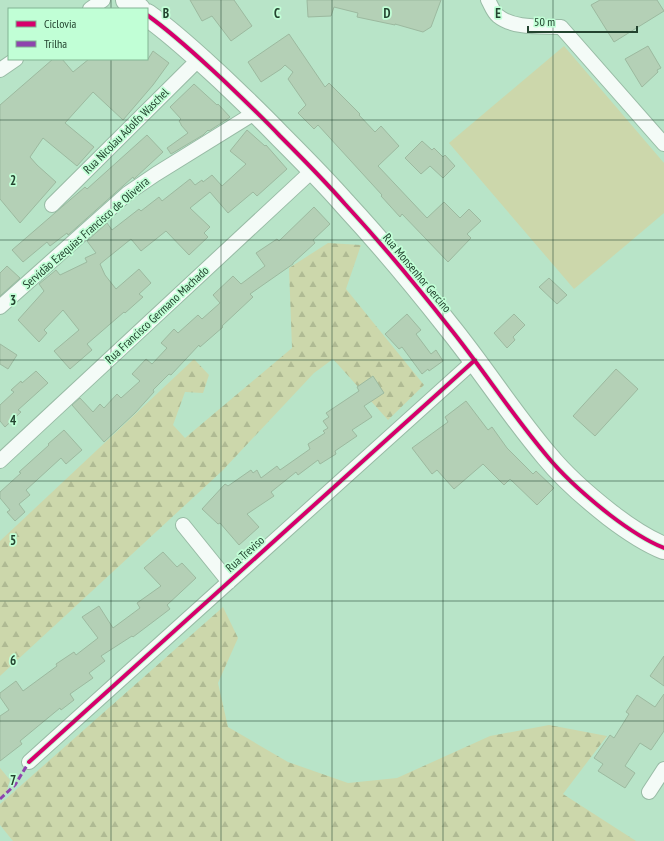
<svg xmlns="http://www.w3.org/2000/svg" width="664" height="841" viewBox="0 0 664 841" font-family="'PT Sans Narrow',sans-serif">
<defs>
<pattern id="forest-firs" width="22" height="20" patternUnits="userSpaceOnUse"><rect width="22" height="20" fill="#ccd7ab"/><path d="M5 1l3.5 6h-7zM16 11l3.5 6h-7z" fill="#afba93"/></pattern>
</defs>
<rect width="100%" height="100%" fill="#b8e4c8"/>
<path fill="url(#forest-firs)" d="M328,243L361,245L346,289L424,385L388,420L333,359L314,373L222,471L0,676V541L194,359L209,375L203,393L185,392L173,425L185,438L292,348L289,268Z
M223,607L238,638L218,683L228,727L288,762L348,783L397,778L490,736L549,725L607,736L563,794L636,841H13L0,825V804Z
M0,768L10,780L6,793L0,797Z"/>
<path fill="#ccd7ab" d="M564,46L664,163V213L574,289L449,143Z"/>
<path fill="#b4d0b6" stroke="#9cb99f" d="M190,0H234L252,26L231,41L212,16L202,21Z
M307,0H441L431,27L423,32L395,24V25L357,17L358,13L334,7L331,16L308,17Z
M600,0H657L664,11L614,42L591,5Z
M289,34L325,87L329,83L360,114L359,115L375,132L381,126L399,146L378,166L427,218L444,202L460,218L469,209L481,221L467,234L471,238L448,262L402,214L400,217L381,196L382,195L318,125L314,129L298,113L306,105L288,79L293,72L285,65L281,69L261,82L248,62Z
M648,46L661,68L657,70L658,72L642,87L625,59Z
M153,51L169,63L153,85L123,120L93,92L65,123L94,147L77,166L43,138L30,157L37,165L56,182L20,223L0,199V105L53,59H62L73,72L89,59H148Z
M194,84L217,105L218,104L230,117L226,120L209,131L208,130L203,135L171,154L167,148L188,133L181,125V124L179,121L181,119L170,107Z
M247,130L265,146L266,145L287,169L257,196L253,192L228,213L210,192L190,208L210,227L204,233L208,237L189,255L166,231L141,251L131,239L100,264L105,275L116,289L139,269L151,283L139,294L143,297L125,313L124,312L87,344L92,350L70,369L54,351L79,330L63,310L44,330L47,333L39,342L18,320L44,291L39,284L56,270L60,275L87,262L85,258L96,253L87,241L107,223L112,230L139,209L141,211L159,197L162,201L190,179L195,185L202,180L203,182L212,175L222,186L246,164L230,151Z
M147,135L163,152L135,178L134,179L133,177L68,235L67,233L50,246L47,242L23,262L12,250L85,187L87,189Z
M422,141L432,150L434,148L443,157L445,155L455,166L443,178L430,166L421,174L405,158Z
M314,207L330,224L313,240L315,243L293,263V264L250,294L253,297L222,326L223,327L200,347L199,345L171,375L169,374L153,390L154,392L135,413L104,442L72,405L80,398L93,412L100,404L104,408L117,394L121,398L140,381L132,374L146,359L152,364L167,348L161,343L174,329L178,333L198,315L202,319L220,303L213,295L233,276L241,284L265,266L256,253L277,239L279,241Z
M7,266L20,278L0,296V273Z
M549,278L567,295L557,304L539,287Z
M407,314L421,330L416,334L431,354L436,350L443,361L429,371L428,369L422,374L402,347L399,349L385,334Z
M514,314L525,325L513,337L515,340L507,348L494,333Z
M0,344L17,355L8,369L0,364Z
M616,369L638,389L595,436L573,416Z
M36,371L48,383L18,410L21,412L5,427L0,421V405L14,392L11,390L21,381L22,383Z
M373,376L384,393L364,406L372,417L352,430L357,436L335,451L336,454L320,464L318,460L298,475L296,472L271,492L274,496L247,514L259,527L239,545L220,523L218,524L202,509L225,484L228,486L251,470L253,473L257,470L261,478L277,466L280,470L310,449L308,444L325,433L323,431L328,428L323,421L329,417L326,413L359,391L357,387Z
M466,401L488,430L492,427L507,448L533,474L536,471L554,488L537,505L510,479L504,485L483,464L454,489L437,470L432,474L412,448L448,422L445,417Z
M64,430L82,450L66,464L61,458L26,490L30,495L19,504L25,512L15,521L7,512L10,510L0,498V492L21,473L19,472L49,445L48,444Z
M163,552L177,567L182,563L196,578L167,605L170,609L133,637L132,636L101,656L105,661L89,673L93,678L70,694L74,700L61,710L60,708L20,741L22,744L0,761V716L9,710L0,697V693L16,681L23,691L57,666L56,664L74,652L76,655L98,638L82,617L99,606L113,628L140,608L137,603L161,586L144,568Z
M664,656V686L650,676Z
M664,694V731L651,750L640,743L625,766L635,773L625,788L598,771L603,764L594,758L610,735L614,738L629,714L626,712L637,695L655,707Z"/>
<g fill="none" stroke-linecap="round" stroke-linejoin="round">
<defs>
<path id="minor" d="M488,0C491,5 493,12 498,16C514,29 541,26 561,27L664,144
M90,9L103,0
M0,70L16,59
M52,205L200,58
M0,307L128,193L156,174L256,112
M0,461L313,170
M183,525L229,582
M29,762L475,360
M649,792L664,769"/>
<path id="primary" d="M127,0L139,9
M147,15C174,34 197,56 221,78C241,97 261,116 280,136C302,158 324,180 345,204C381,243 416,285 449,327C483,369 512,415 547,456C565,478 587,497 610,515C627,528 644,540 664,548"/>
</defs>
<use href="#minor" stroke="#98bba5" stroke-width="16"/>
<use href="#primary" stroke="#98bba5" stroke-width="24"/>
<use href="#minor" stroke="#f4fbf7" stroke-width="14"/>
<use href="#primary" stroke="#f4fbf7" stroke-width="22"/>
<path stroke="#8e44ad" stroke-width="3" stroke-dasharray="6 3" stroke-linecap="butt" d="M0,799L15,785L29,762"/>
<defs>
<path id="cycleway" d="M147,15C174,34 197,56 221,78C241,97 261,116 280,136C302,158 324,180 345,204C381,243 416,285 449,327C483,369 512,415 547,456C565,478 587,497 610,515C627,528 644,540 664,548
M29,762L475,360"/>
</defs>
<use href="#cycleway" stroke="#c1ffd6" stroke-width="6"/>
<use href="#cycleway" stroke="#d6006c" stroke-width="4"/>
</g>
<path fill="none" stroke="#23432f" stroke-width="1" stroke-opacity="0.55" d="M111,0V9M221,0V841M332,0V841M443,0V841M553,0V841M111,59V841M0,120H664M0,240H664M0,360H664M0,481H664M0,601H664M0,721H664"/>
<g text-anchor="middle" stroke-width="3.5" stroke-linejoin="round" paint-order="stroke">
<g font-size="12" fill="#23432f" stroke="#c1ffd6">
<text transform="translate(126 131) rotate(-45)" y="4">Rua Nicolau Adolfo Waschel</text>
<text transform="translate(86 233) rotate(-41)" y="4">Servidão Ezequias Francisco de Oliveira</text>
<text transform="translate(417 273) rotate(50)" y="4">Rua Monsenhor Gercino</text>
<text transform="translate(157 315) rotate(-43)" y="4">Rua Francisco Germano Machado</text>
<text transform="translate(245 554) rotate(-42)" y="4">Rua Treviso</text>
</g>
</g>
<g font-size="13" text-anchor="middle" font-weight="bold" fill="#23432f" stroke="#c1ffd6" stroke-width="3.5" stroke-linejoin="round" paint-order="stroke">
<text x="166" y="18">B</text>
<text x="277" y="18">C</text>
<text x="387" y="18">D</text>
<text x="498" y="18">E</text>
<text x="13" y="185">2</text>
<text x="13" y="305">3</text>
<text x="13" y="425">4</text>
<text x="13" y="545">5</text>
<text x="13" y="665">6</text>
<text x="13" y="785">7</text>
</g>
<rect x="8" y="8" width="140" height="52" fill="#c1ffd6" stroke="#82b493"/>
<rect x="16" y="21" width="20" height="6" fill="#d6006c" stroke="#82b493"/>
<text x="44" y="28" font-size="12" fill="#23432f">Ciclovia</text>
<rect x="16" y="41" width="20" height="6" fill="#8e44ad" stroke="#82b493"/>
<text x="44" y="48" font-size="12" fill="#23432f">Trilha</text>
<path d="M528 26v6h109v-6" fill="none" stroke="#23432f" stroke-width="2"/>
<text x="534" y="26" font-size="12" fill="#23432f" stroke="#c1ffd6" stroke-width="3" paint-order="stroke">50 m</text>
</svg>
